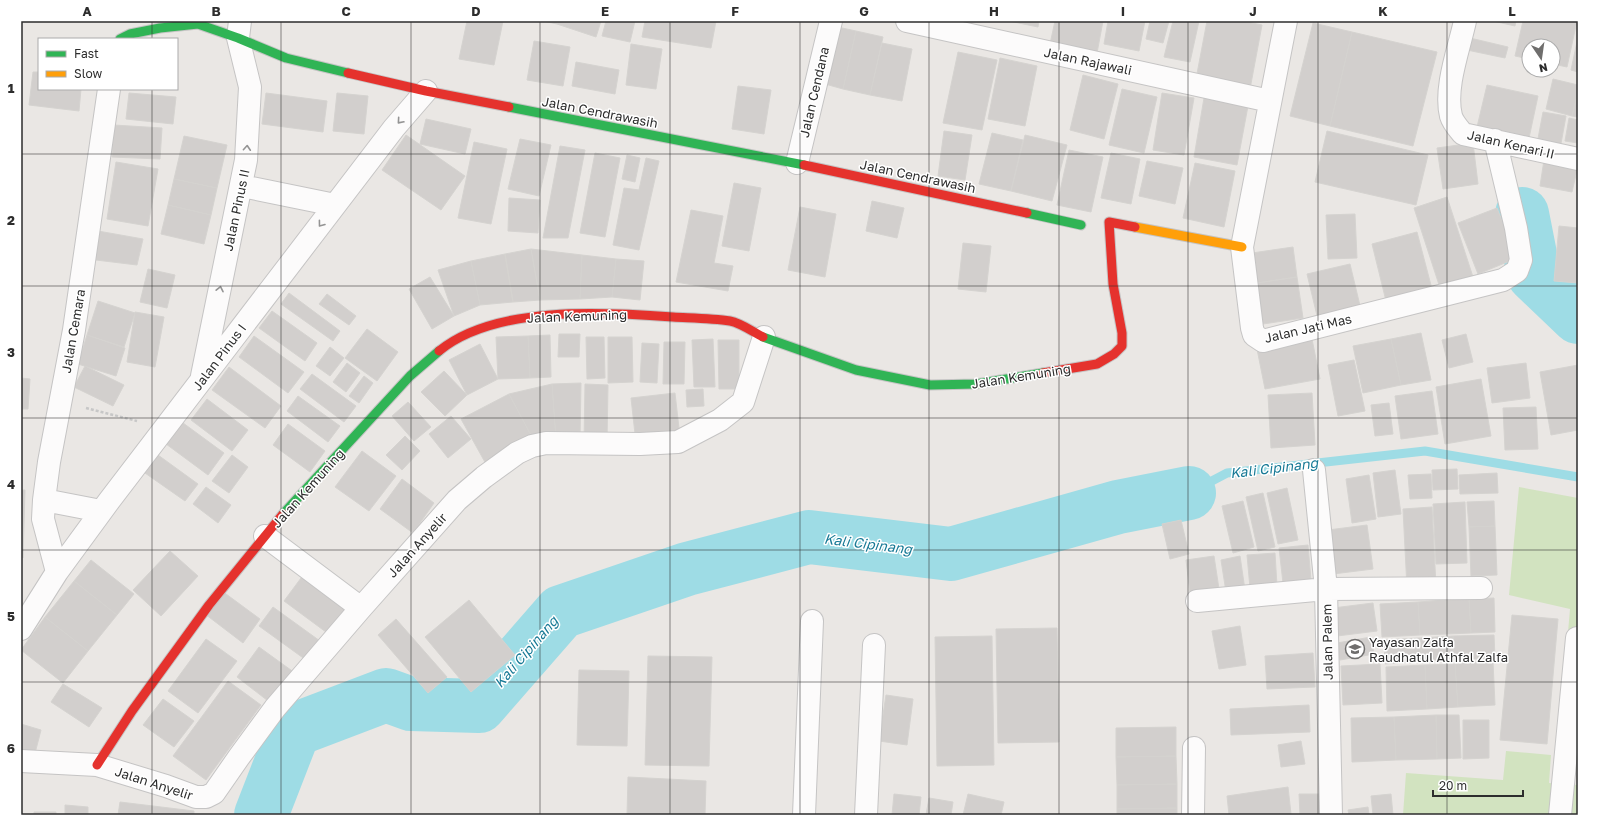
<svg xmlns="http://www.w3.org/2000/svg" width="1599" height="836" viewBox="0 0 1599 836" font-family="'Golos Text',sans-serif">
<rect width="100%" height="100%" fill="#eae7e4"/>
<path fill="#d2e3c0" d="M1519,487L1578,498V691L1563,690L1570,609L1509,595Z
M1506,751L1551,755L1549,783L1578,785V815H1403L1406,773L1503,780Z"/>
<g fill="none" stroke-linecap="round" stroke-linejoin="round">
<path stroke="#9edce5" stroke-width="9" d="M1189,493L1227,473L1425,451L1578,477"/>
<path stroke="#9edce5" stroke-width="54" d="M1522,214L1534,275L1578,317
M261,815L294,730L386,695L411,704L479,706L561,612L687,569L809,537L951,554L1118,507L1189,493"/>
</g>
<path fill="#d2cfcd" stroke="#d5d3d0" d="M467,21H503L494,65L459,59Z
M543,21H558L557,24Z
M558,21H601L596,37L557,24Z
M606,21H635L630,42L602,36Z
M645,21H716L711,48L642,37Z
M1009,21H1039L1038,27Z
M1055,21H1103L1097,53L1050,44Z
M1108,21H1145L1139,51L1104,44Z
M1150,21H1169L1163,43L1146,39Z
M1173,21H1199L1190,62L1164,57Z
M1207,21H1242L1262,25L1250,89L1196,79Z
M1493,21H1516L1515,26Z
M1523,21H1577L1567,67L1553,64V46H1529V59L1515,56Z
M1313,23L1352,32L1330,126L1290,116Z
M833,26L856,31L843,89L818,82Z
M856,31L883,37L870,95L843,89Z
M1352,32L1437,52L1413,146L1330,126Z
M1578,37V72L1571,70Z
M1470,38L1508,47L1505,58L1467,50Z
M534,41L570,47L563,86L527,80Z
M882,43L912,49L902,101L870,95Z
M631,44L662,49L656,89L626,85Z
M958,52L997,60L982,130L943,123Z
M1000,58L1037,66L1025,126L988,119Z
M576,62L619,70L615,94L572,86Z
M33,72H39V89H81L79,111L29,105Z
M1083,75L1118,84L1104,139L1070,130Z
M1553,79L1578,85V92L1572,116L1546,109Z
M1487,85L1538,96L1529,138L1477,127Z
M738,86L771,90L764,134L732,129Z
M1122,89L1157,97L1144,153L1109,145Z
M1578,92V117L1572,116Z
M129,93L176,97L173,124L126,119Z
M266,93L327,101L323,132L262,124Z
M337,93L368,96L364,134L333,131Z
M1162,93L1194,98L1184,155L1153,150Z
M1204,98L1248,106L1237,165L1194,157Z
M1543,112L1566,116L1560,149L1537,144Z
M1569,118L1578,120V143L1565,141Z
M426,119L471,129L465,154L420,144Z
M114,125L162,128L160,159L112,157Z
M944,131L972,135L965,180L938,176Z
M1327,131L1428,155L1416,205L1315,182Z
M992,133L1023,140L1011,191L979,184Z
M406,135L465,176L441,210L382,170Z
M1025,135L1067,145L1052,201L1011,191Z
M184,136L227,145L217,188L174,179Z
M520,139L551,145L539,196L508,189Z
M474,142L507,149L491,224L458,218Z
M1473,143L1478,184L1443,189L1437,148Z
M560,146L585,150L568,238H543Z
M1069,150L1103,157L1091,212L1057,205Z
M595,153L620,158L605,237L580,233Z
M1111,153L1140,159L1131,204L1101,198Z
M627,155L640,158L635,182L622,179Z
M646,158L659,161L639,250L613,245L624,188L639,190Z
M1544,160L1578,166L1572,192L1540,186Z
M1147,161L1183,168L1175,204L1139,196Z
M116,162L158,169L148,226L107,219Z
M1195,163L1235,171L1224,227L1183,218Z
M174,179L217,188L211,215L168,205Z
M734,183L761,188L749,251L722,246Z
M1447,197L1474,280L1441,291L1414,208Z
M509,198L540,200L538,233L508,231Z
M872,201L904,208L897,238L866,231Z
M168,205L211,215L204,244L161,234Z
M800,207L836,214L825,277L788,270Z
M1497,208L1517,258L1478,274L1458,223Z
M691,210L723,216L714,263L733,266L728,291L676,282Z
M1355,214L1357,258L1328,259L1326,215Z
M1559,226L1578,228V283L1554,281Z
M98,231L143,239L137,265L96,260Z
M1417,232L1432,289L1386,301L1372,244Z
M963,243L991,246L986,292L958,289Z
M1293,247L1297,277L1257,283L1252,253Z
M531,249L582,255L580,299L540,300Z
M531,249L540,300L513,302L505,254Z
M505,254L513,302L480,305L471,261Z
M582,255L616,259L612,297L580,299Z
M616,259L644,261L640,300L612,297Z
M471,261L480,305L454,316L438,270Z
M1350,264L1362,314L1319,324L1307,274Z
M148,269L175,275L167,308L140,302Z
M430,277L454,316L432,329L409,289Z
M1297,277L1303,318L1263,324L1257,283Z
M289,293L340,331L333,341L281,304Z
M327,294L356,316L349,325L319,304Z
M98,301L135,313L124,347L87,335Z
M272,311L317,343L305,361L259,328Z
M135,312L164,317L155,367L127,362Z
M367,329L398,352L377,381L345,358Z
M1421,333L1431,380L1401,385L1391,339Z
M559,334H580L579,357H558Z
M1466,334L1473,362L1449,368L1442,340Z
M87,335L125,348L116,376L78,364Z
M550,335L551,377L530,378L528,336Z
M254,336L304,372L288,393L239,357Z
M528,336L530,378L498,379L496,337Z
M586,337H604L605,378L587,379Z
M608,337H632L633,382L608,383Z
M713,339L715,387H694L692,340Z
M1312,339L1320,379L1265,389L1257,349Z
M1391,339L1401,385L1363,393L1353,346Z
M718,340H739V389H719Z
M664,342H685L684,384H663Z
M642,343L659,344L657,383L640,382Z
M480,344L498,379L467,395L449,360Z
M330,347L344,358L330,376L316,366Z
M1354,360L1365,411L1338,416L1328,365Z
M347,363L360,373L346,392L333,382Z
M1526,363L1530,398L1492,403L1487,368Z
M1578,365V430L1551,435L1540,372Z
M85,366L124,385L113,406L74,387Z
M229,367L281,406L265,428L212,390Z
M444,371L467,395L445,416L421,392Z
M312,374L356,406L344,422L300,389Z
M364,376L373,383L359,403L349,396Z
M21,378L30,379L28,409H21Z
M1481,379L1491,436L1445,444L1436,387Z
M581,383L580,439H556L552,384Z
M552,384L556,439H533L509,394Z
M585,384L608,385L607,442H584Z
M703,389L704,406L687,407L686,390Z
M1432,391L1438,434L1401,439L1395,396Z
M675,393L680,437L636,443L631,398Z
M1312,393L1315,445L1271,448L1268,395Z
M509,394L533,439L486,464L461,419Z
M298,396L340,426L328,442L287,411Z
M207,399L248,430L232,451L191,420Z
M408,402L431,427L414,441L392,416Z
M1389,403L1393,434L1375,436L1371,405Z
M1536,407L1538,449L1505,450L1503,408Z
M451,416L471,439L448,458L429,434Z
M179,420L224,453L208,475L162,441Z
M288,424L325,451L310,472L273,445Z
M405,436L420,451L402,470L386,455Z
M362,451L396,476L369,511L335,487Z
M158,455L198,484L185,501L145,473Z
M232,455L248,467L229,493L212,481Z
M1457,469L1458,489L1433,490L1432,470Z
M1395,470L1401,514L1378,517L1373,473Z
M1497,473L1498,493L1460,494L1459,475Z
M1431,474L1432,498L1410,499L1408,475Z
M1369,475L1376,519L1352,523L1346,479Z
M402,479L434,503L413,533L380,509Z
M206,487L231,505L218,523L193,504Z
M1287,488L1298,540L1278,544L1267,493Z
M21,490H25L23,558L21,557Z
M1263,493L1275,547L1258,551L1246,497Z
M1243,501L1254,547L1233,553L1222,506Z
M1494,501L1495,526L1469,527L1467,502Z
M1465,502L1467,563L1436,564L1433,504Z
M1432,507L1436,586L1407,588L1403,509Z
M1181,520L1189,554L1170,559L1162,524Z
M1367,525L1373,569L1333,574L1328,530Z
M1495,526L1497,575L1471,576L1469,527Z
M1308,545L1311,580L1283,583L1279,548Z
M170,551L198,576L161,616L133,590Z
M1275,553L1277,586L1250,588L1247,555Z
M1214,556L1219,589L1190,593L1186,560Z
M1240,556L1245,590L1226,592L1221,560Z
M91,560L134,594L117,615L74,581Z
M304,574L350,608L330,635L284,601Z
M74,581L117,615L88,651L45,617Z
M222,591L260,619L243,643L205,614Z
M1494,598L1495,632L1471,633L1469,599Z
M1469,599L1471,633L1447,634L1446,600Z
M469,600L515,655L471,692L425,637Z
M1446,600L1447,634L1420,635L1418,602Z
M1418,602L1420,635L1382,637L1380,604Z
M1373,603L1377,631L1337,636L1333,608Z
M273,607L320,641L306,660L259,626Z
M1512,615L1558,619L1547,744L1500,740Z
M45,617L88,651L63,683L21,650Z
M396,619L447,677L428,693L378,635Z
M1240,626L1246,665L1219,669L1212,631Z
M1057,628L1059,742L998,743L996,629Z
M1494,635L1495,658L1454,660L1453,636Z
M992,636L994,765L937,766L935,637Z
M1453,636L1454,660L1422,661L1420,638Z
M1371,637L1374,654L1340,660L1337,643Z
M1420,638L1422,661L1385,664L1384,640Z
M206,639L237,661L198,713L168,691Z
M259,647L295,673L272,704L237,677Z
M1313,653L1315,687L1267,689L1265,656Z
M648,656L712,657L709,766L645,765Z
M1493,662L1495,705L1458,707L1455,664Z
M1380,664L1382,703L1343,705L1341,666Z
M1455,664L1458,707L1427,709L1425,665Z
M1425,665L1427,709L1387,711L1386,667Z
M579,670L629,671L627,746L577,745Z
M228,681L261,705L206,780L173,756Z
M63,684L102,708L89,727L51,702Z
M886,695L913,699L907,745L879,741Z
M163,699L194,721L174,747L143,725Z
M1309,705L1310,732L1231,735L1230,709Z
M1436,715H1459L1461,758L1437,759Z
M1436,715L1437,759L1396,760L1394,717Z
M1394,717L1396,760L1352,762L1351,718Z
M1463,720H1489V758L1463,759Z
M21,724L41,730L33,761L21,757Z
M1176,727V756L1116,757V728Z
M1301,741L1305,764L1281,767L1278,745Z
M1176,756L1177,784L1117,785L1116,757Z
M628,777L706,781L705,815H627Z
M1177,784V808L1117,809V785Z
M1288,787L1291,814L1229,815L1227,796Z
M894,794L921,797L919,815H892Z
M968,794L1004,802L1001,815H963Z
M1299,794H1319L1320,815H1300Z
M1391,794L1393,815H1373L1371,796Z
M929,798L953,802L951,815H926Z
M120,802L194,811V815H118Z
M65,805L88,807V815H65Z
M1368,807L1369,815H1349L1348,810Z
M1177,808V815H1117V809Z
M34,812H56V815H34Z"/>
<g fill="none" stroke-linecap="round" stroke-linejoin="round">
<defs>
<path id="street" d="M907,21L1270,101
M1286,21L1242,247L1252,328L1254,335L1263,341L1503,280L1517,271L1521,260L1516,228L1495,140
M1465,21C1459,49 1444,88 1451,116C1453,123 1459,129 1463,134L1578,159
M797,163L831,21
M242,186L335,205
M202,376L246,160L250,87L238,38L240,21
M1314,470L1326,589L1331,815
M44,500L101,511
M265,536L361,608
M57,572L43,519L44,500L49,462L74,330L109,89
M1197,601L1326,589L1481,588
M21,629L57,572L109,501L394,128L426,91
M21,761L97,765L166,786L196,797H206L214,793L239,757L275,708L361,608L457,500L484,477L517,453L532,446L546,443L640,444L678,442L720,420L743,402L764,337
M804,815L812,621
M866,815L874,645
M1193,815L1194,748
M1560,815L1577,638"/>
<path id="fast" d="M120,39L130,34L160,28L198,24L238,38L286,58L348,73
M509,107L804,165
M1027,213L1081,225
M763,337L856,370L930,385L976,384L1043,373
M283,514L410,376L439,351"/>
<path id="slow" d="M1135,227L1242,247"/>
<path id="jam" d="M348,73L426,91L509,107
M804,165L1027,213
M439,351C495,305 604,312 673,317C692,318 712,318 730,321C741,323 753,332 763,337
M1043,373L1097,364L1114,354L1122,346V333L1113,284L1109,222L1135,227
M97,765L132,711L209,605L283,514"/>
</defs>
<use href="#street" stroke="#c5c4c4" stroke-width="24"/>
<use href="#fast" stroke="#c5c4c4" stroke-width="11"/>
<use href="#slow" stroke="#c5c4c4" stroke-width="11"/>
<use href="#jam" stroke="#c5c4c4" stroke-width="11"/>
<path stroke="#c7c7c7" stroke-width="2.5" stroke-dasharray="3 2" stroke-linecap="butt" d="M86,408L137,421"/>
<use href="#street" stroke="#fcfbfb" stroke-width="22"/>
<use href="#fast" stroke="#30b455" stroke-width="9"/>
<use href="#slow" stroke="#ff9f0a" stroke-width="9"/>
<use href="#jam" stroke="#e5322d" stroke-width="9"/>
</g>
<defs><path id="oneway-chevron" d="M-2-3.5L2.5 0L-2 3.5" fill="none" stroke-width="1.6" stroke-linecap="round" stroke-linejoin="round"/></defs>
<g stroke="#949494">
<use href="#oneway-chevron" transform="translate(400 121) rotate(131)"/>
<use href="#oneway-chevron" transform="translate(247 148) rotate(-86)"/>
<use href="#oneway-chevron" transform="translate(321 224) rotate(127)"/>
<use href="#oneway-chevron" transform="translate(220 289) rotate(-78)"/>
</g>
<path fill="none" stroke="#2d2d2d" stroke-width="1" stroke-opacity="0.55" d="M152,21V39M281,21V815M411,21V815M540,21V815M670,21V815M800,21V815M929,21V815M1059,21V815M1188,21V815M1318,21V815M1447,21V815M152,89V815M21,154H1578M21,286H1578M21,418H1578M21,550H1578M21,682H1578"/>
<defs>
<symbol id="school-ring" viewBox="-11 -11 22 22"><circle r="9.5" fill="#fff" stroke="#6f6e6d" stroke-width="1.5"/><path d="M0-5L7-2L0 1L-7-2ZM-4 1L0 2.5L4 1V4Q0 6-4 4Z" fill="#6f6e6d"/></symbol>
</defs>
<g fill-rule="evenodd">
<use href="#school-ring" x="1344" y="638" width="22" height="22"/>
</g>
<g text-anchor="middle" stroke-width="3" stroke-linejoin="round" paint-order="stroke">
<g font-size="13" fill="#2d2d2d" stroke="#fff">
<text transform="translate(1088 61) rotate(12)" y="5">Jalan Rajawali</text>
<text transform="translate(814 92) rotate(-77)" y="5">Jalan Cendana</text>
<text transform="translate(600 112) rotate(11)" y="5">Jalan Cendrawasih</text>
<text transform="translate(1511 144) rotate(13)" y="5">Jalan Kenari II</text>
<text transform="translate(918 176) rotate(12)" y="5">Jalan Cendrawasih</text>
<text transform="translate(236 210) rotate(-78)" y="5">Jalan Pinus II</text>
<text transform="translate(577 316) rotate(-2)" y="5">Jalan Kemuning</text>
<text transform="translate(1308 328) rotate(-13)" y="5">Jalan Jati Mas</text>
<text transform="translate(73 331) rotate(-80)" y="5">Jalan Cemara</text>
<text transform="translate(219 357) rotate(-53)" y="5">Jalan Pinus I</text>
<text transform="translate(1021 376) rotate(-9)" y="5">Jalan Kemuning</text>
<text transform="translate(308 488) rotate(-48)" y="5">Jalan Kemuning</text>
<text transform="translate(417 545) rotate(-48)" y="5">Jalan Anyelir</text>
<text transform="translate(1327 642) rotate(-91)" y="5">Jalan Palem</text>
<text transform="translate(154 783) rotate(18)" y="5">Jalan Anyelir</text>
</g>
<g font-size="13" fill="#2d2d2d" stroke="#fff" text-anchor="start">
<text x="1369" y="647">Yayasan Zalfa<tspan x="1369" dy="15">Raudhatul Athfal Zalfa</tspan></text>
</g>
<g font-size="14" font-style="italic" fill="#187a96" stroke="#fff">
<text transform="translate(1274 468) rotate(-7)" y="5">Kali Cipinang</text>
<text transform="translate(868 544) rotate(7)" y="5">Kali Cipinang</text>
<text transform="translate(526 652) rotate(-49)" y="5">Kali Cipinang</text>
</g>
</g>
<rect width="1599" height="836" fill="none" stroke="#ffffff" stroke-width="44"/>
<rect x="38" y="38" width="140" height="52" fill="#ffffff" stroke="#ababab"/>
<rect x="46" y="51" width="20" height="6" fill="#30b455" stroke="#ababab"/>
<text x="74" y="58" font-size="12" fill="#2d2d2d">Fast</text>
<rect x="46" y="71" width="20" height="6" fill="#ff9f0a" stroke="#ababab"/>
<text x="74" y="78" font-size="12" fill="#2d2d2d">Slow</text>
<g transform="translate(1541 58) rotate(167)"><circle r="19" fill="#ffffff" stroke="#ababab"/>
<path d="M0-3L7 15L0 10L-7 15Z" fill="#6f6e6d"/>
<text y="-6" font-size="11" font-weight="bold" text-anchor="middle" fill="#2d2d2d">N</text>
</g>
<path d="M1433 790v6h90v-6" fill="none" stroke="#2d2d2d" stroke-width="2"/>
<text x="1439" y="790" font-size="12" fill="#2d2d2d" stroke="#ffffff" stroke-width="3" paint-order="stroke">20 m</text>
<rect x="22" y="22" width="1555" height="792" fill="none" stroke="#2d2d2d" stroke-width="1.5"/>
<g font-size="13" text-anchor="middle" font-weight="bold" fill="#2d2d2d">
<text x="87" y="16">A</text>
<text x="216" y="16">B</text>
<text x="346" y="16">C</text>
<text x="476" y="16">D</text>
<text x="605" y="16">E</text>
<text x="735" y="16">F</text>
<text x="864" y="16">G</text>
<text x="994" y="16">H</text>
<text x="1123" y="16">I</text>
<text x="1253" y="16">J</text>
<text x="1383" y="16">K</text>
<text x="1512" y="16">L</text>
<text x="11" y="93">1</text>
<text x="11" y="225">2</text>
<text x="11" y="357">3</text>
<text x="11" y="489">4</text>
<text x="11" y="621">5</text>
<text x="11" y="753">6</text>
</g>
</svg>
